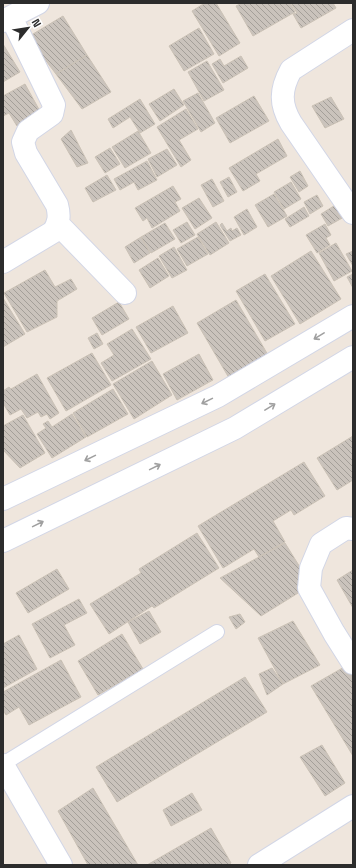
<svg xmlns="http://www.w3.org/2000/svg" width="356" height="868" viewBox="0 0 356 868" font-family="'Space Grotesk',sans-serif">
<defs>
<pattern id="building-back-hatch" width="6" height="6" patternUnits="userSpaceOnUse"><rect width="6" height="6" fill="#cac3bc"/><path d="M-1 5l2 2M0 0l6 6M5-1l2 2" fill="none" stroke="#a49f99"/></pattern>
</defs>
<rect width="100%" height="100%" fill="#efe6dd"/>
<path fill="url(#building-back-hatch)" stroke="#cbc2b6" d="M205,3H216L240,43L219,56L192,11Z
M242,3H290L295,12L253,36L236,6Z
M291,3H333L336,8L301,28L293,14L297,13Z
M63,16L87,55L56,74L28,37Z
M199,28L214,54L184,71L169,46Z
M3,44L20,72L3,82Z
M87,55L111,92L82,109L56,74Z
M241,56L248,68L223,83L212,64L220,59L224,66Z
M207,61L224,90L204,101L188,72Z
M25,84L41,113L17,126L9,113L3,116V96Z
M174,89L184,105L160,121L149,104Z
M198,93L215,123L201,132L183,101Z
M254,96L269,121L230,143L216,118Z
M331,97L344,119L325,128L312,106Z
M140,99L155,124L140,133L130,117L113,128L108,119Z
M186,109L198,129L179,140L191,160L181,167L157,127Z
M71,130L88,163L77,167L61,139Z
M138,131L151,153L125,168L112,147Z
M278,139L287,156L256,174L260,181L243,191L229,168Z
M110,148L120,164L105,173L95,157Z
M167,149L177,165L157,177L148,159Z
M147,161L157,180L138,190L134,182L120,190L114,179Z
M300,171L308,186L299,192L290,177Z
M107,175L116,190L93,202L85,188Z
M229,177L237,192L228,197L220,182Z
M212,179L224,201L213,207L201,185Z
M291,182L301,199L284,209L274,192Z
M173,186L181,199L175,202L180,211L152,228L147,218L143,221L135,208Z
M274,194L287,216L268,227L255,205Z
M317,195L323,206L310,214L304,202Z
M199,198L212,218L195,229L182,208Z
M337,204L344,217L328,226L321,214Z
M304,207L309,216L290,227L285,219Z
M247,209L257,227L244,235L234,217Z
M187,222L195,235L181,243L173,230Z
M216,222L229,243L210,255L197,234Z
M165,223L175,239L151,253L141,237Z
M222,223L227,231L231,228L232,231L237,228L241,235L230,241L220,225Z
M325,224L331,235L326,238L330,245L317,253L306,235Z
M141,237L150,253L134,263L125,247Z
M198,237L208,254L187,266L177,249Z
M336,243L352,271L334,281L319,253Z
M174,247L187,270L172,278L159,256Z
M311,251L341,299L300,324L271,276Z
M353,251V266L346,254Z
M158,258L169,276L150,288L139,270Z
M45,270L55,287L71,279L77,289L57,301V317L27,332L4,293Z
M265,274L295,324L265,341L236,291Z
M353,274V288L347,277Z
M3,298L25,334L3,347Z
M236,300L268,355L229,378L197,323Z
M119,302L129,319L102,335L92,318Z
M173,306L188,333L151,353L136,327Z
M132,329L151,359L112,381L101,363L114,355L107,344Z
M97,333L103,344L94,349L88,338Z
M92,353L111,385L66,411L47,378Z
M199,354L213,380L177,400L163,374Z
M152,361L172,395L134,419L113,384Z
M37,374L59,413L50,419L47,414L41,417L38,412L27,418L21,409L10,415L3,403V391L9,387L11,389Z
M113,389L128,414L87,437L73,413Z
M72,414L86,437L52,458L37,434L46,428L43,424L48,421L52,427Z
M23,415L45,453L20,468L3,450V426Z
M353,436V463L352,464L353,467V480L337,490L317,458Z
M304,462L325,496L294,515L291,510L273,521L285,542L259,557L254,549L223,568L198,526Z
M197,533L219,568L154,608L152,606L109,634L90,604L141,573L139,569Z
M285,543L311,585L261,616L220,578Z
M57,569L69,589L28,613L16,593Z
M353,570V608L337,580Z
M79,599L87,613L64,625L75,645L50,658L32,624Z
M149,611L161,632L140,644L128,622Z
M240,614L245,622L236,629L229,617Z
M293,621L320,665L283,684L258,638Z
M122,634L143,669L98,695L78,661Z
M19,635L37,669L3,688V644Z
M61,660L81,697L29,725L19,707L6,715L3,710V692Z
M346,666L353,678V756L311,686Z
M272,668L283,684L267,695L259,674Z
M245,677L267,712L117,802L96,767Z
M322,745L345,783L325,796L300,757Z
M93,788L138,865H88L58,811Z
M192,793L202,810L171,826L163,810Z
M211,828L231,863L228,865H147Z"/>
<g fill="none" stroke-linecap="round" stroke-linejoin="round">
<defs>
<path id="lane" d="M3,764L217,632"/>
<path id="street" d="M3,21L38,3
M353,30L291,70C280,90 280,104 291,123L353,213
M58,224L125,293
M3,262L53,232C59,223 60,216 57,205L26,153L23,142L28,131L52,114L54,105L11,17
M353,529L346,528L321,544L311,568L309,588L334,633L353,663
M3,765L61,865
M259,865L353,806"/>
<path id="secondary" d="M3,499L218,396L353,316
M3,541L235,428L353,357"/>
</defs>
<use href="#lane" stroke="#d2d6e6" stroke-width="16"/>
<use href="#street" stroke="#d2d6e6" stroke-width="24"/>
<use href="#secondary" stroke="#d2d6e6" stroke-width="24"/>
<use href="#lane" stroke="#fff" stroke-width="14"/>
<use href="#street" stroke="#fff" stroke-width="22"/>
<use href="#secondary" stroke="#fff" stroke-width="22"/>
</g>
<defs><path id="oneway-shaft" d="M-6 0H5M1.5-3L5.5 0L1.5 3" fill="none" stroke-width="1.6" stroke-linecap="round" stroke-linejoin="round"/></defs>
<g stroke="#a0a0a0">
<use href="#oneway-shaft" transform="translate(319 336) rotate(149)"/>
<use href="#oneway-shaft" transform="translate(207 401) rotate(154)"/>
<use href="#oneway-shaft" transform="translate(270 407) rotate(-31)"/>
<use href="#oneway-shaft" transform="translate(90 458) rotate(154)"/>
<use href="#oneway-shaft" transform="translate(155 467) rotate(-26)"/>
<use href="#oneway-shaft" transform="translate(38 524) rotate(-26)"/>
</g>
<rect width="356" height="868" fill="none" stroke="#2c2c2c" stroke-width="8"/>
<g transform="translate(28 28) rotate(60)" stroke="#ffffff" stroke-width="3" paint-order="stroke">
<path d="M0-3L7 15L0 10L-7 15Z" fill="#2c2c2c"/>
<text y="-6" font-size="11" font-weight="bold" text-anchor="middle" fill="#2c2c2c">N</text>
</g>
</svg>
